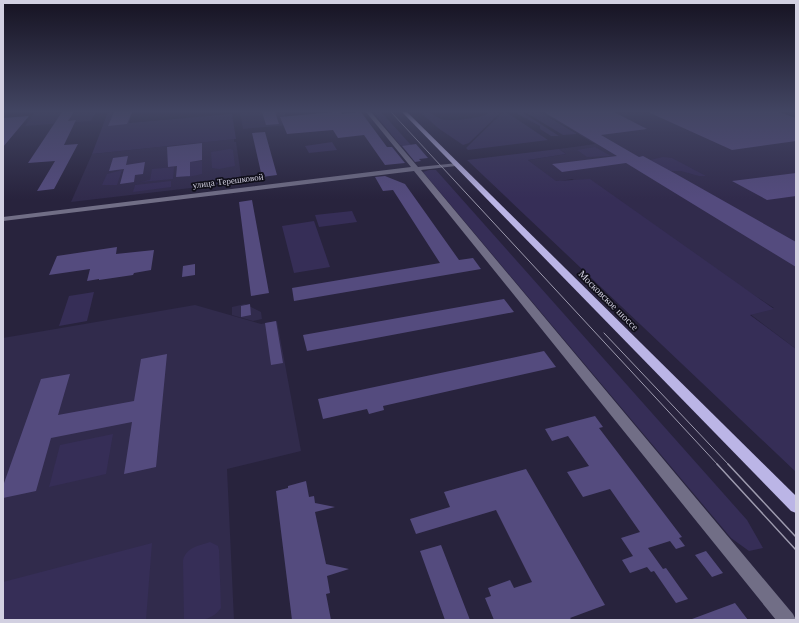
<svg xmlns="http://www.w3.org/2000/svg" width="799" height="623" viewBox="0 0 799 623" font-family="'Libre Baskerville',serif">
<rect width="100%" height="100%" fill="#28233d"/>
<path fill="#312b4c" d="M35,112H96L91,121L25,126Z
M240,112H284L289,125L243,129Z
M541,112H796V349L750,314L774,308L572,179L556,182L528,160L566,154L559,149L595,144Z
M234,139V142H236L242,182L71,202L92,154Z
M245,304L261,312L262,319L253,321L232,315V307Z
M195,305L261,324L277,321L301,451L227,469L234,620H3V338Z"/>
<path fill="#362e57" d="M108,112H132L129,123L232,114L236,139L92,154Z
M373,112H381L411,145L405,147L400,145Z
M420,112C436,111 430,115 441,119C449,122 474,118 483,116L488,113L486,112H501L469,143L463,145L438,128Z
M503,112H506L548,140L468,150L466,148Z
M514,112H522L559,136H551L540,129V126Z
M525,112H540L577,134L563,135Z
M332,142L337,150L309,153L305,146Z
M595,147L611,156L587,157L577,150Z
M230,149L233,150L235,166L219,169L212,168L211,152Z
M559,149L566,154L528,160L556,181L590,179L774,309L750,315L796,349V472L467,160Z
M663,157L672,158L706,176H699L681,171H669L650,160Z
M202,161V174L188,177L190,162Z
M174,167L173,179L140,182L150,180L152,169Z
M122,170L117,185H102L107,174Z
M429,170H436L747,520L763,548L749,551L731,538L423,172Z
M171,181V187L133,192L135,185Z
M352,211L357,222L319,227L315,215Z
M314,221L330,267L294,273L282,226Z
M94,292L87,321L59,326L69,296Z
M113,434L106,474L49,487L60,445Z
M210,542L218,546L219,550L221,608C211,622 198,620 184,620L183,560C187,547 198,546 210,542Z
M152,543L146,620H3V582Z"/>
<path fill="#544b7e" d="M62,112H74L68,121L76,120L64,145L78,144L54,189L37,191L55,161L28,163Z
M114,112H132L127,124L108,126Z
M262,112H275L279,124L266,125Z
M334,112H341L342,114L361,112L387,147H392L405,163L385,165L364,135L338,138L333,130L287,134L280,117Z
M544,112H614L647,129L601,135L639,157L643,156L676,174L796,242V267L626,163L562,172L552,164L617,156Z
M648,112H779L796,118V141L732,150Z
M29,116L3,147V118Z
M265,132L277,175L262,177L252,133Z
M202,143V160L190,162V176L176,177L177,166L168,167L167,147Z
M416,144L428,158L419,159L421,161L415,162L402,146Z
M128,156L126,165L145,162L143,174L135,175L134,182L120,184L124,169L109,171L113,158Z
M796,173V196L767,200L732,181Z
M385,176L405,184L459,260L473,258L481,269L294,301L292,288L440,263L393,190L383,191L375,177Z
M252,200L269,293L251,296L239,202Z
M117,247L116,254L154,250L151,270L134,273L133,275L99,280V279L87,281L90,269L49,275L57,256Z
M195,264V275L182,277L183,266Z
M504,299L514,312L307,351L303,335Z
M250,304L251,315L241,317V306Z
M276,321L283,363L271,365L265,323Z
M544,351L556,367L383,406L384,410L369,414L367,409L323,419L318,399Z
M167,354L156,467L124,474L132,422L51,438L36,491L3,498V486L41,379L70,374L58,415L134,401L141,359Z
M595,416L603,427L599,428L682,537L679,538L685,546L676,549L670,541L648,548L663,569L666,568L688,599L676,603L654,571L651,572L647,567L630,573L622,560L633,556L621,538L640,532L610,489L583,497L567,472L589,466L568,436L552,441L545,429Z
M526,469L605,605L570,618L572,620H494L485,598L491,596L488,588L510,580L514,588L532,582L496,510L416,534L410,519L450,507L444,492Z
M306,481L309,497L314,496L315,503L335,507L315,512L326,564L349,569L327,576L330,593L326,594L331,620H292L276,491L288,488V486Z
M441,545L470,620H445L420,551Z
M706,551L723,573L712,577L695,555Z
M735,603L748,620H693L692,619Z"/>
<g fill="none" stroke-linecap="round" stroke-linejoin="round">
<path fill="#716e86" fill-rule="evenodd" d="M366,112H371L418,167L458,163V165L456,166L421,170L793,614L796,620H776L414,171L3,221V217L411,167Z"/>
<path fill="#bbb5e6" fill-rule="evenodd" d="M402,112H407L796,496V513L791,511Z"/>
<path stroke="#9d9aae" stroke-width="1" d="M391,112L718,465
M604,333L729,465"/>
<path stroke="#9d9aae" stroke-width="1.5" d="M717,464L796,550
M728,464L796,537"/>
</g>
<linearGradient id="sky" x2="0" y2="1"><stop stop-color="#161322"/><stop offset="0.56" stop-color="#424562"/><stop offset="1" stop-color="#424562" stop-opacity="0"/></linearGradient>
<rect width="799" height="199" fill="url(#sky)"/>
<g text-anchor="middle" stroke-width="3.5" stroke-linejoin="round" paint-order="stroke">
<g font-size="9" fill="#d2d0e1" stroke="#100f1a">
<text transform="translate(228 181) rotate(-7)" y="3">улица Терешковой</text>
</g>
<g font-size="10" fill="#d2d0e1" stroke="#100f1a">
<text transform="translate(609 300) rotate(45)" y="4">Московское шоссе</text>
</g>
</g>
<rect width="799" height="623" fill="none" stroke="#d2d0e1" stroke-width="8"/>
</svg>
